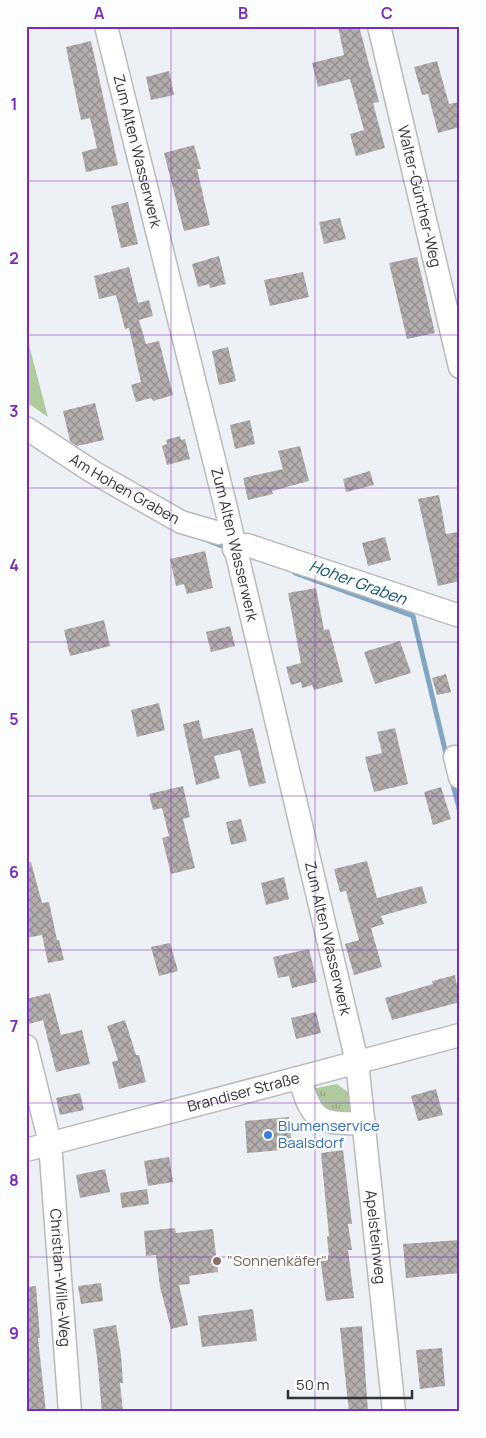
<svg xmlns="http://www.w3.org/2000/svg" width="486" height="1438" viewBox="0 0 486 1438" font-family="Manrope,sans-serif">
<defs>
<pattern id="grass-tufts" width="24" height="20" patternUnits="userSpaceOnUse" patternTransform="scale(1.25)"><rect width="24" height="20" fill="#afcb9d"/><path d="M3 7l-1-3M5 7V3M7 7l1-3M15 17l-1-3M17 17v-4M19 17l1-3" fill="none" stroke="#8fa581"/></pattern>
<pattern id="building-cross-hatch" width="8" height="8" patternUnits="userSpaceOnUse" patternTransform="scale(1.25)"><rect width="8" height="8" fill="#b3aead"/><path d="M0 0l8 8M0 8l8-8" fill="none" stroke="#928e8e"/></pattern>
</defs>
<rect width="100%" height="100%" fill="#edf0f4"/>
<path fill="url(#grass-tufts)" d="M337,1084L349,1093L352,1114C328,1110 324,1110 311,1089Z"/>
<path fill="#afcb9d" d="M26,334L48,417L26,402Z"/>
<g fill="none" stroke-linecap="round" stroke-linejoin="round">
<path stroke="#82a6c1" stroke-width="5" d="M209,541L222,546
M295,573L413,616L447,758
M452,781L460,812"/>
</g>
<path fill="url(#building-cross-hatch)" d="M338,26H359L379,102L373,103L385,148L356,156L350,134L364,130L350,79L318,87L312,63L344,55Z
M91,41L118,165L86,172L82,152L97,148L90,118L81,120L66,47Z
M437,61L449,104L460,102V127L438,133L428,94L422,95L414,67Z
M169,71L174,95L151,100L146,77Z
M194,145L201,169H197L210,225L184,231L164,153Z
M128,202L138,244L121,248L111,206Z
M340,218L346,239L324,244L319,222Z
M219,256L226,284L210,288L209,284L198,287L192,264Z
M417,257L435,333L407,339L389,263Z
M129,267L138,303L149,300L153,316L139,320L146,344L159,341L173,395L153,401L151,398L136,402L131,385L141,382L129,328L125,329L116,295L99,299L94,276Z
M303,272L309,297L270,306L264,280Z
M228,347L236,381L219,385L212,351Z
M95,403L104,440L77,446L70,441L63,411Z
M250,420L255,444L235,449L230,425Z
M180,436L181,440L185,439L190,459L167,465L162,446L167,444L166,440Z
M300,446L309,481L272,491L273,494L248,500L243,478L283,469L278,451Z
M370,471L374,485L346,492L343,479Z
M439,495L446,534L458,532L460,581L438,586L418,499Z
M385,537L391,560L368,566L362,543Z
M205,551L213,588L187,594L184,584L176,586L170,559Z
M316,588L324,630L329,629L343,682L314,690L312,685L302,688L301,682L291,685L286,667L301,663L288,593Z
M104,620L110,646L70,656L64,630Z
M230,626L235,646L211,652L206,632Z
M400,641L411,673L375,684L364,652Z
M446,674L451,692L437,695L432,678Z
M159,703L165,730L137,737L131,710Z
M199,720L203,739L253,728L266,783L249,787L240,750L214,756L220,778L196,785L183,724Z
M395,728L408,784L374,792L365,757L382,753L377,732Z
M183,786L190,817L183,819L195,868L171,874L162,838L169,836L162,808L153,810L149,794Z
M441,787L451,819L433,825L424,792Z
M241,819L247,841L231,845L226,822Z
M367,861L377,898L422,886L427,903L381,916L384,924L371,928L382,967L354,975L345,944L359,940L346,891L340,892L334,869Z
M26,862H31L42,903L49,902L57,940H59L64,960L48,963L42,935L26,938Z
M284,877L289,899L266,905L261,883Z
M170,943L178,971L159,976L151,947Z
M309,949L317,982L292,988L289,976L278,978L273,957Z
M455,975L460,1002L392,1020L385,998L433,984L432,981Z
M50,993L61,1035L82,1030L90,1064L56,1072L43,1020L29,1024L26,1014V999Z
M316,1012L321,1033L296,1039L291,1018Z
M125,1020L136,1055H139L146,1082L119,1089L112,1062L118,1060L107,1026Z
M436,1089L443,1115L418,1121L411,1096Z
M80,1093L84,1110L60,1115L56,1098Z
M289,1117L292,1149L247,1153L245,1121Z
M343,1150L352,1224H348L352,1250H348L354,1298L326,1301L320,1256L329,1255L327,1237L329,1236L321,1153Z
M169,1157L173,1182L148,1186L144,1161Z
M105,1169L110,1192L80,1198L76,1175Z
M147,1189L149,1204L122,1208L120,1193Z
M175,1228L176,1233L213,1229L218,1272L189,1276L190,1284L179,1285L188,1325L171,1329L160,1287L156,1255L146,1256L144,1231Z
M460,1240V1273L406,1278L403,1244Z
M101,1283L103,1301L81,1304L78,1286Z
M36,1286L40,1338H38L46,1412H26V1287Z
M253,1309L257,1341L202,1347L198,1316Z
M116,1325L121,1355L123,1383H120L123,1412H102L97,1357L93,1329Z
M362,1326L368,1412H349L340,1328Z
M442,1348L445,1386L420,1389L416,1350Z"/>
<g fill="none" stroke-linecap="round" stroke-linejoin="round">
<defs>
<g id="minor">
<path id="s1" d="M106,26L225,504L357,1062L394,1412"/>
<path id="s2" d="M379,26L460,367"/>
<path id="s3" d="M26,428L93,472L181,522L219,533L230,530"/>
<path d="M234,549L247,545L460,616"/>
<path d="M455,757L460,777"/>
<path id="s4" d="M26,1046L50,1143L70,1412"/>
<path d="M300,1078C311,1122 320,1124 364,1123"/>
<path id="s5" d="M26,1150L460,1035"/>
</g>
</defs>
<use href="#minor" stroke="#b8babd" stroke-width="25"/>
<use href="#minor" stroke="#fff" stroke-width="22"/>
</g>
<path fill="none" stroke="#7b2cbf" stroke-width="1" stroke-opacity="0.55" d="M171,26V1412M315,26V1412M26,181H460M26,335H460M26,488H460M26,642H460M26,796H460M26,950H460M26,1103H460M26,1257H460"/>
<circle fill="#3f7fe0" stroke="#fcfdfe" stroke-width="2" cx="268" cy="1135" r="5"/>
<circle fill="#8d6e63" stroke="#fcfdfe" stroke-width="2" cx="217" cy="1261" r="5"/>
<g text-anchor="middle" stroke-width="4.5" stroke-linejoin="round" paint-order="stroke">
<g font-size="15" fill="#323335" stroke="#fcfdfe">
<text dy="5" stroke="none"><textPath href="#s1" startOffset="129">Zum Alten Wasserwerk</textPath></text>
<text dy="5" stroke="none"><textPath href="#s2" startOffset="175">Walter-Günther-Weg</textPath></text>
<text dy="5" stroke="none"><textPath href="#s3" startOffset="116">Am Hohen Graben</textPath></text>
<text dy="5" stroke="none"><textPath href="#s1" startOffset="534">Zum Alten Wasserwerk</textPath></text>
<text dy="5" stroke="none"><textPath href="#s1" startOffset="939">Zum Alten Wasserwerk</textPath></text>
<text dy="5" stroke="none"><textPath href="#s5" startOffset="225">Brandiser Straße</textPath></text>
<text dy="5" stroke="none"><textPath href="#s1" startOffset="1242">Apelsteinweg</textPath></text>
<text dy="5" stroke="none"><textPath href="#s4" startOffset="235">Christian-Wille-Weg</textPath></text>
</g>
<g font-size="15" fill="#366cbe" stroke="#fcfdfe" text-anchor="start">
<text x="278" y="1131">Blumenservice<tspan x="278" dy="17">Baalsdorf</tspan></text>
</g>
<g font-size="15" fill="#785e54" stroke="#fcfdfe" text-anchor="start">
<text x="227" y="1266">"Sonnenkäfer"</text>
</g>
<g font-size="16" font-style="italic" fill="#114f72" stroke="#fcfdfe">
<text transform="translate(358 582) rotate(20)" y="6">Hoher Graben</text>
</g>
</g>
<rect width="486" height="1438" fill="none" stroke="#fcfdfe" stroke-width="55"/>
<path d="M288 1390v8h124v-8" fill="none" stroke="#323335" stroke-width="2.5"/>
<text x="296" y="1390" font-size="15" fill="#323335" stroke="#fcfdfe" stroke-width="4" paint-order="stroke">50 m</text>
<rect x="28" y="28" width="430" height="1382" fill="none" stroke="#7b2cbf" stroke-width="2"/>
<g font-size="16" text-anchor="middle" font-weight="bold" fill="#7b2cbf">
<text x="99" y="19">A</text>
<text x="243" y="19">B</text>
<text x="387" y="19">C</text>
<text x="14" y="110">1</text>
<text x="14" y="264">2</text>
<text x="14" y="417">3</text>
<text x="14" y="571">4</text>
<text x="14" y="725">5</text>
<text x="14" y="878">6</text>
<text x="14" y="1032">7</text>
<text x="14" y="1186">8</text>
<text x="14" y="1339">9</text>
</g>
</svg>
